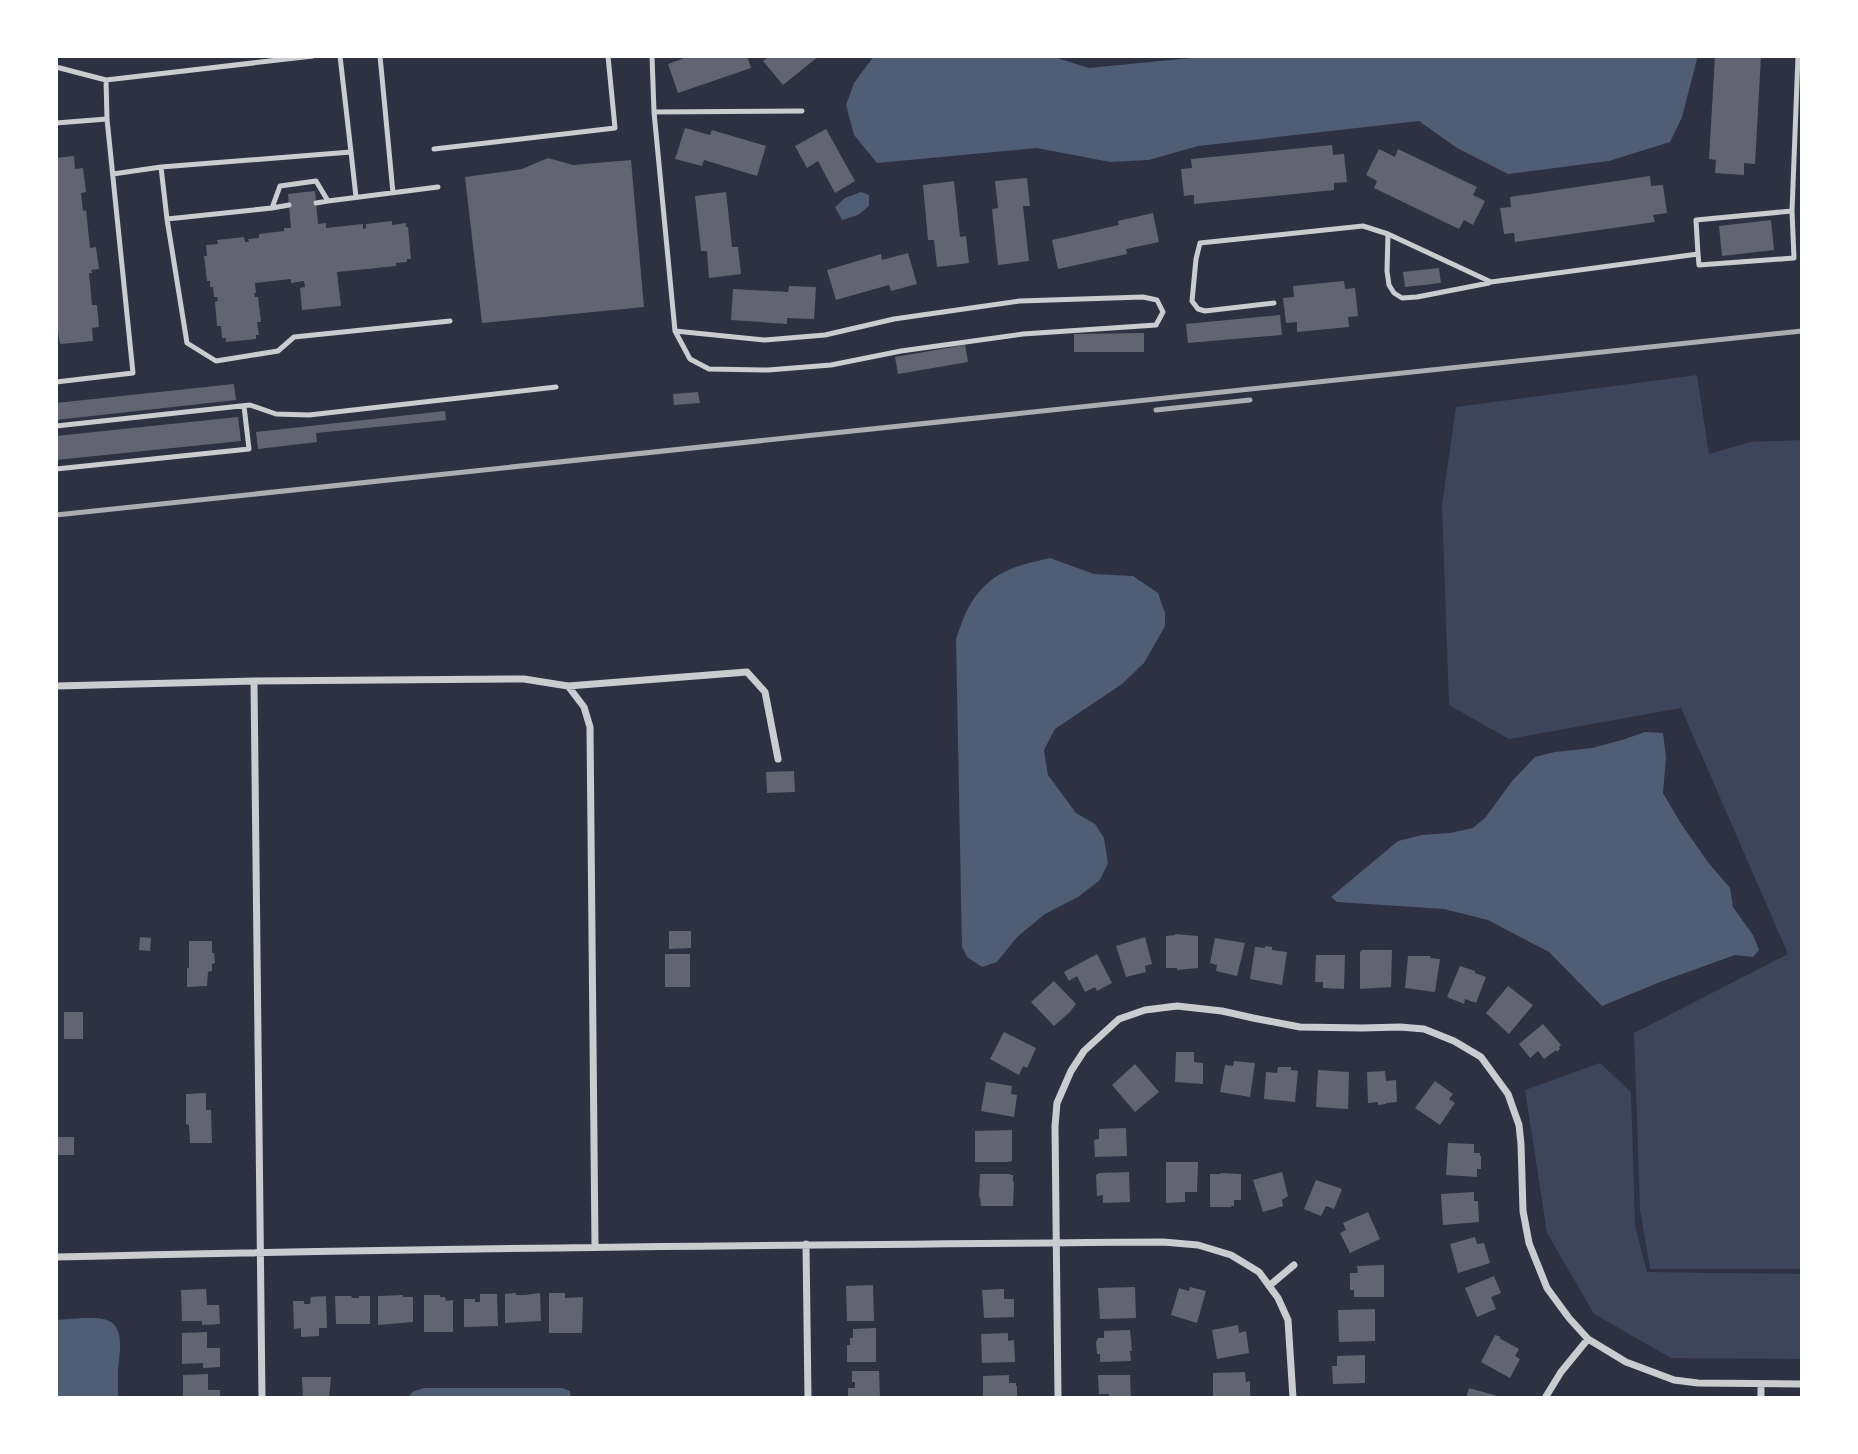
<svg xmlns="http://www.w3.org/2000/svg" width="1858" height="1454" viewBox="0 0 1858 1454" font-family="'Open Sans',sans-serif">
<rect width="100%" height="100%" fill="#2d3142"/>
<path fill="#3c4559" d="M1697,375L1709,454L1750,442L1802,440V1269H1650L1640,1210L1634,1033L1788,954L1681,708L1509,739L1449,705L1442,505L1456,407Z
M1600,1063L1631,1092L1635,1226L1647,1272L1802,1274V1359L1671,1358L1594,1314L1547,1233L1525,1090Z"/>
<path fill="#4f5d75" d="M874,56H1051L1089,68L1211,56H1696L1697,59L1682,117L1670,142L1609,161L1508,174L1457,148L1419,121L1198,146L1149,160L1110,162L1037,148L877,163L854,135L846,105L854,83Z
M861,192L869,195V206L858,215L842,220L835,207L845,198Z
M1050,558L1094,574L1133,576L1158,593L1165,613V626L1144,663L1122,684L1055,729L1044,750L1048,775L1076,813L1095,824L1104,838L1108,863L1100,880L1078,897L1045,914L1017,937L997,962L982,967L967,957L962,947L956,639C960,628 964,614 971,603C992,571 1015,566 1050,558Z
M1645,732L1663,733L1666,757L1663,793L1680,822L1707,861L1730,888L1733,907L1753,935L1759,950L1753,957L1735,955L1660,982L1602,1006L1549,952L1488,920L1444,909L1337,902L1331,897L1398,841L1422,835L1450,833L1473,828L1485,818L1513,780L1535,757L1555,752L1592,748L1622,740Z
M83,1318C92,1318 104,1317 111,1322C125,1332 119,1356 118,1370C118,1379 118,1389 118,1398H56V1320Z
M424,1388H562L570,1391L571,1398H407L414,1391Z"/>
<path fill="#626471" d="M690,56H747L751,68L678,93L668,64Z
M770,56H819L783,85L763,61Z
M1715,56H1761L1755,164L1744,163V175L1715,173L1716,160L1709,159Z
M685,128L710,135L712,130L766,146L757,176L704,160L702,166L675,159Z
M826,129L855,181L835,193L818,161L807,168L795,146Z
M1332,145L1333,155L1344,154L1347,182L1334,183V190L1194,204V195L1184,196L1181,169L1192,168L1191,159Z
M1379,149L1395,157L1398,149L1477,187L1473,195L1485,201L1473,225L1464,220L1459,229L1374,188L1377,181L1366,175Z
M74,156L75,169L83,168L86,192L81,193L83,211L86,210L90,248L96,247L99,269L91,270L92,273H89L92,305H97L99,327L92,328L93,341L60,344L58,331H56V158Z
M548,158L573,165L631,160L644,307L482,323L465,177L522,169Z
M1650,176L1651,186L1663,185L1667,213L1653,215L1655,222L1515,242L1514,233L1504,234L1500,208L1511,207L1510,197Z
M1027,178L1030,206H1023L1029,261L998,265L992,209L998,208L995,181Z
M954,181L960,237L966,236L969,263L937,267L934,240H928L923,185Z
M315,191L318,224L326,223V228L363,224V229L366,228V224L392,221V225L406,223V227H408L411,259H407V262L396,263V266L337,272L341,306L302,310L300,288L305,287L304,281L291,283V279L255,283L256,293H254L255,297H258L261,322H257L259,335H256V339L226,342V338H222L221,326H217L215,302L218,301L217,297H214L213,287H210V281H207L204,256H207L206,245L218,244L217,240L244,237L245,242H249L248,239L259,238V234L284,231V228H291L288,194Z
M726,192L732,247H738L741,274L709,278L707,251H701L695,196Z
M1153,213L1159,242L1126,249L1127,254L1058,269L1052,240L1119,225L1118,221Z
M1771,220L1774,250L1722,256L1719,226Z
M908,253L917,284L891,291L889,285L836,300L827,270L881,254L882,260Z
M1439,268L1441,283L1405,287L1403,272Z
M1344,281L1345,289L1355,288L1358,316L1348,317L1349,327L1297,332V322L1286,323L1283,298L1294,297L1293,286Z
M789,286L816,287L814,319L787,318V324L731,320L733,289L788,292Z
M1280,315L1282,335L1188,343L1186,324Z
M1144,333V352H1074V334Z
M965,345L968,362L898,374L895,357Z
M234,384L236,400L56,420V403Z
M698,392L700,403L674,405L673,394Z
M445,411L446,420L316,433L317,442L258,449L256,432Z
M238,417L241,441L56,460V436Z
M794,771L795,792L767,793L766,772Z
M669,931H691V948L669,949Z
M1175,934L1198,936V968L1177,970V968H1166V936L1175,935Z
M140,937L151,938L150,951L139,950Z
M1145,937L1152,964L1145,966L1146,972L1126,977L1116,946Z
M1215,938L1245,943L1237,976L1216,971L1217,965L1210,963Z
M189,941H212V953H214L215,963L212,964V971L208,972L207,986L187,987V968H189Z
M1265,946L1272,947V950L1287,952L1282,985L1250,979L1255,947L1265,948Z
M1362,950H1392L1391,987L1360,989V952Z
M665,954H690V987H665Z
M1097,954L1112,983L1097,991L1095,987L1085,992L1077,976L1069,981L1064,972Z
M1316,955H1345L1344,989L1323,988V982H1315Z
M1408,956H1431L1430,958L1440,959L1435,992L1405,988Z
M1460,966L1475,971V973L1486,977L1476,1003L1465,999L1464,1004L1447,997Z
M1054,981L1076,1004L1070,1012L1054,1026L1031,1002Z
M1508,986L1533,1005L1509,1034L1486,1013Z
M64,1012H83V1039H64Z
M1543,1024L1561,1045L1559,1047L1560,1049L1557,1052L1556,1050L1544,1059L1538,1051L1530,1058L1519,1044Z
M1004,1032L1036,1048L1027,1068L1023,1066L1019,1075L990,1059Z
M1176,1052H1194V1062L1203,1063V1084L1175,1082Z
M1234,1061L1255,1063L1250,1097L1220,1092L1225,1065L1233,1066Z
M1135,1064L1159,1092L1135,1112L1112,1085Z
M1278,1067H1291V1070L1298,1071L1295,1102L1264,1099L1266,1072L1277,1073Z
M1318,1070L1349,1072L1348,1109L1316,1107Z
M1385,1071L1386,1081L1396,1080L1397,1102L1386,1103V1104L1378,1105V1102L1368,1103L1367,1072Z
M1435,1081L1453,1094L1449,1099L1455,1103L1440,1125L1415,1108Z
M986,1082L1012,1086L1011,1094L1017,1095L1014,1117L981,1111Z
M206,1093V1110H211L212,1143H190L189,1125L186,1124V1094Z
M1126,1128L1127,1156L1095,1157L1094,1140L1099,1139V1129Z
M1012,1130V1161L1007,1162H975V1131Z
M56,1137H74V1155H56Z
M1448,1143L1474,1144V1153H1480V1156H1481V1169H1477V1177L1446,1175Z
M1166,1162H1198L1197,1192H1185V1202L1166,1203Z
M1129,1172L1130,1202L1103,1203V1195L1097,1196L1096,1175L1099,1173Z
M1282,1172L1288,1196L1282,1200L1283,1206L1263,1212L1253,1180Z
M1221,1173L1241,1174V1200H1234V1206H1231V1207H1210V1174H1220Z
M980,1174H1010V1175H1013V1182H1014L1013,1206H981L980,1197H979Z
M1316,1180L1342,1189L1334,1209L1326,1206L1321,1216L1304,1209Z
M1474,1192V1201H1478L1479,1222L1443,1225L1441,1194Z
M1368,1212L1380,1239L1350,1253L1340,1233L1346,1230L1343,1223Z
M1475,1237L1477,1244L1484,1243L1490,1263L1458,1273L1450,1244Z
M1384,1265V1297H1354V1290H1350V1273H1358L1357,1266Z
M1494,1276L1501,1293L1491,1297L1496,1309L1477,1317L1465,1288Z
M873,1285L874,1321H847L846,1286Z
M1135,1287L1136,1318L1100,1319L1098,1288Z
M1190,1287L1206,1291L1197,1323L1171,1315L1179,1288L1189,1291Z
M206,1289L207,1305H219L220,1324L202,1325V1321H182L181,1290Z
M1004,1289V1299H1014V1317L984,1318L982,1290Z
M516,1293V1295H524L540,1293L541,1321L505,1323V1294Z
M549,1293H565V1298L583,1297L582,1333H549Z
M480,1294H497L498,1326L464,1327V1299H475V1302H480Z
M403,1295V1297H413V1322L378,1325V1296Z
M424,1295H440V1297H445L446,1301L453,1300V1332H424Z
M326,1296L327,1328H319V1336L301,1337V1328L294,1329L293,1301H304V1304H310L311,1297Z
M335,1296H352L351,1298H359V1296H370V1324H336Z
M1375,1309V1341L1339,1342L1338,1310Z
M1238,1325L1239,1333L1246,1331L1249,1353L1217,1359L1212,1330Z
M876,1328V1362H847V1345H850V1338H853V1329Z
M1130,1330L1132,1351H1130L1131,1361L1100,1362V1354H1097L1096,1342L1098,1338H1104V1331Z
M207,1332V1348H220V1367L203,1368V1363L182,1364V1333Z
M1008,1333V1341L1014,1340L1015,1362L982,1363L981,1334Z
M1495,1335L1501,1337L1499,1338L1519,1349L1515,1356L1520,1359L1510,1378L1481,1362Z
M1365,1355V1383L1333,1384L1332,1366H1337V1356Z
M852,1371H879L880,1398H848V1388H855V1382H852Z
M1245,1372L1246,1382L1250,1381V1398H1213V1373Z
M208,1374V1390H220V1398H183V1375Z
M1009,1375V1383H1016V1386H1017V1398H983V1376Z
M1098,1375H1130L1131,1398H1109V1394H1099Z
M302,1377H331L329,1398H303Z
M1469,1388L1501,1397V1398H1466Z"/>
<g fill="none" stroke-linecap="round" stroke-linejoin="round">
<path stroke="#caccd0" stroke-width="5" d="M340,56L351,152L161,167L167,219L272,208L280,186L316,181L328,201L438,187
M380,56L393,193
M652,56L654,112L675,331L690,359L709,369L768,370L831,365L901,351L1023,334L1156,325L1163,312L1157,300L1143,297L1020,301L894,319L825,335L765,340L675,331
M56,67L106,80L107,119
M106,80L313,56
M654,112L802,111
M56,123L107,119L133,373L56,382
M434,149L615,128L608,56
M351,152L356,197
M113,174L161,167
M316,203L328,201
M272,208L289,205
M167,219L187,343L216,361L278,351L294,337L450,321
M1388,234L1387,271L1389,285L1394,293L1402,298L1417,297L1489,283
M1698,254L1699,265L1794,258L1792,211
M1274,303L1205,311L1198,309L1192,301L1196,259L1200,243L1363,226L1388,234L1491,282L1698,254L1696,220L1792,211L1798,56
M56,426L250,405L276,414L309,415L556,387
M56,469L249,449L244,406"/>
<path stroke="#caccd0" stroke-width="7" d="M254,681L262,1398
M56,686L254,681L524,679L568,686L747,672L765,692L778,759
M568,686L584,707L590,727L595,1247
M806,1244L808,1398
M56,1257C425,1248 794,1245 1163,1242L1198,1245L1231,1255L1259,1272L1278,1298L1288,1320L1293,1398
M1269,1286L1294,1265
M1761,1384V1398
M1058,1398L1055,1126L1057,1103L1071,1071L1084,1051L1119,1019L1145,1010L1177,1006L1222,1011L1253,1018L1300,1027L1362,1028L1400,1027L1424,1029L1454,1041L1481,1057L1508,1094L1519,1125L1521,1144L1523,1211L1529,1243L1547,1288L1569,1318L1588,1339L1626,1362L1674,1380L1698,1383L1802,1384
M1545,1398L1561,1372L1588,1339"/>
<path stroke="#abadb3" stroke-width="5" d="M1156,410L1250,400
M56,515L1802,331"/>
</g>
<rect width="1858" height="1454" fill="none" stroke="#ffffff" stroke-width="116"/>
</svg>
